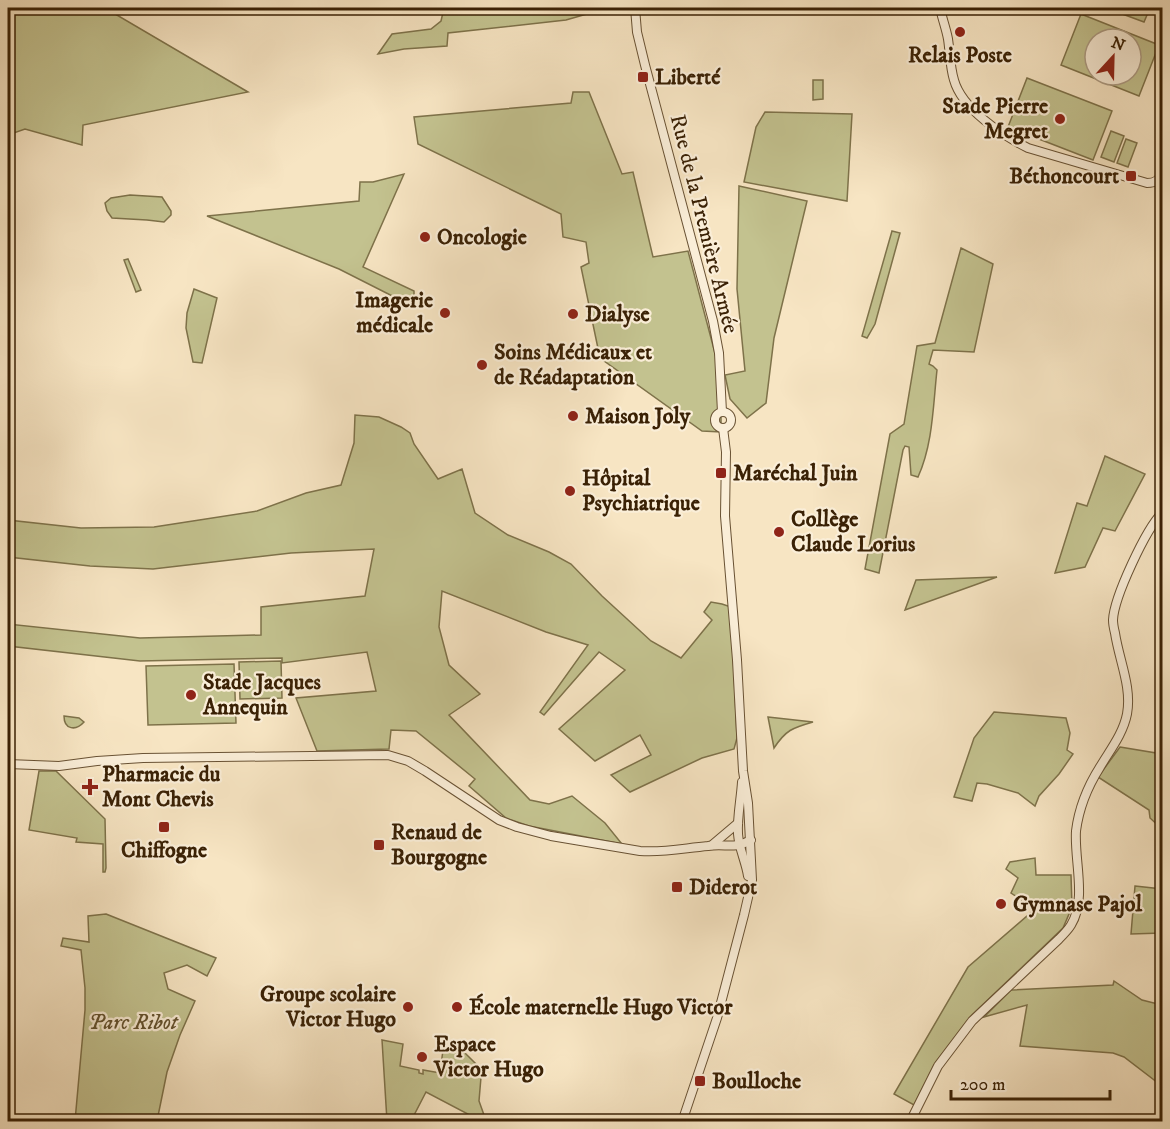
<svg xmlns="http://www.w3.org/2000/svg" width="1170" height="1129" viewBox="0 0 1170 1129" font-family="'IM FELL DW Pica',serif">
<rect width="100%" height="100%" fill="#f7e5c3"/>
<filter id="stains"><feTurbulence type="fractalNoise" baseFrequency=".00333" numOctaves="4"/><feColorMatrix values="0 0 0 0 .2 0 0 0 0 .09 0 0 0 0 .02 0 0 0 .5 -.17"/></filter>
<radialGradient id="worn" r=".72"><stop offset=".6" stop-color="#630" stop-opacity="0"/><stop offset="1" stop-color="#630" stop-opacity=".3"/></radialGradient>
<g fill="#c3c28f" stroke="#7e724a" stroke-width="1.5" fill-rule="evenodd">
<polygon points="8,8 105,8 248,92 83,125 82,145 25,129 8,135"/>
<polygon points="444,8 593,8 594,12 566,20 448,33 447,46 404,49 378,54 392,34 431,29 441,21"/>
<polygon points="1119,8 1150,8 1144,22 1117,12"/>
<path d="M1081,14L1159,45L1139,96L1061,65ZM1095,39H1131V75H1095Z"/>
<polygon points="1027,78 1112,111 1093,160 1008,127"/>
<polygon points="813,80 823,80 823,99 813,100"/>
<polygon points="573,92 589,92 622,174 633,172 653,257 688,251 721,376 721,432 702,431 600,358 581,267 589,263 586,242 563,237 561,214 418,144 414,117 571,103"/>
<polygon points="765,112 852,114 847,201 744,182 756,127"/>
<polygon points="1111,131 1124,136 1114,162 1101,157"/>
<polygon points="1126,139 1137,143 1128,167 1117,163"/>
<polygon points="404,174 363,267 414,291 414,307 339,269 207,216 359,201 360,182 373,182"/>
<polygon points="739,186 807,201 774,338 766,403 747,418 730,399 725,375 745,371 737,289"/>
<polygon points="130,195 162,197 171,211 171,215 164,222 147,220 112,218 107,211 105,203 111,198"/>
<polygon points="892,231 900,233 875,324 867,338 862,336"/>
<path d="M961,248L993,264L974,352L933,350L929,364L933,366L937,370C933,406 933,444 918,477L911,475L909,447L905,446L903,450L879,573L865,569L890,434L904,424L917,346L935,343Z"/>
<polygon points="128,259 141,290 136,292 124,260"/>
<polygon points="194,289 217,298 202,363 193,362 186,328 187,313"/>
<polygon points="8,392 14,393 8,520 81,528 154,527 257,511 306,493 341,485 354,443 355,415 379,417 401,427 410,433 414,444 438,479 462,469 475,513 508,535 549,552 571,564 602,596 651,641 681,658 712,620 704,612 711,602 722,604 731,607 737,738 734,749 702,758 630,792 611,775 651,755 640,735 595,761 559,729 625,670 599,652 544,715 540,712 588,645 546,632 442,591 439,627 449,665 480,694 449,715 530,800 549,804 572,796 605,823 622,844 529,826 506,818 469,786 475,779 416,731 391,730 389,749 317,751 296,698 376,691 367,652 282,663 282,658 140,661 8,646 8,624 140,638 261,635 261,607 365,596 374,549 291,553 153,569 90,566 8,557"/>
<polygon points="1105,456 1145,474 1115,531 1103,528 1085,567 1055,573 1077,503 1087,506"/>
<polygon points="997,577 905,610 916,580"/>
<polygon points="281,661 282,698 240,699 239,662"/>
<polygon points="234,664 236,723 148,725 146,666"/>
<polygon points="994,712 1066,718 1070,733 1067,750 1073,754 1059,774 1039,796 1035,806 1018,793 987,784 977,783 972,801 954,797 974,738"/>
<path d="M64,716L79,718L84,722C76,731 64,730 64,716Z"/>
<path d="M768,717L813,722C792,728 786,730 774,748Z"/>
<polygon points="1120,747 1162,754 1162,829 1150,818 1149,810 1098,777"/>
<polygon points="39,771 56,771 105,819 106,868 105,872 103,872 103,844 76,842 77,838 29,830"/>
<polygon points="1035,858 1036,875 1071,875 1072,907 1063,928 972,1015 936,1062 914,1105 894,1094 968,967 1035,909 1011,893 1018,878 1006,869 1010,862"/>
<polygon points="1135,886 1162,889 1162,933 1131,934"/>
<polygon points="106,914 216,958 207,976 187,965 164,973 168,989 195,1001 180,1035 167,1072 157,1121 75,1121 85,1010 85,988 81,950 61,946 63,938 89,942 88,916"/>
<polygon points="1114,981 1142,1000 1162,1005 1162,1086 1124,1057 1113,1053 1020,1046 1027,1005 984,1017 1011,990 1113,985"/>
<polygon points="382,1040 403,1044 400,1066 419,1070 419,1073 423,1074 423,1070 440,1073 443,1050 458,1049 465,1053 476,1064 481,1077 479,1101 484,1115 481,1121 426,1092 411,1121 387,1121"/>
</g>
<g fill="none" stroke-linecap="round" stroke-linejoin="round">
<defs>
<g id="tertiary">
<polyline points="635,8 637,32 645,65 713,321 719,353 722,412"/>
<path d="M940,8C942,18 946,28 948,39C950,52 950,67 954,80C962,109 1002,135 1028,148L1147,183C1155,183 1160,180 1162,172"/>
<circle cx="723" cy="420" r="8"/>
<path d="M8,764L59,766L97,761L143,758L388,755L408,761L425,771L499,820L517,827L551,836L640,851C663,853 685,848 708,846C727,843 732,850 751,840"/>
<path d="M742,782C741,799 737,817 738,834C739,849 746,862 748,876"/>
<polyline points="712,845 738,823"/>
<polyline points="682,1122 717,1018 744,915 752,880 748,803 743,771 737,660 725,516 726,452 723,428"/>
<path d="M910,1122L938,1066L972,1021L1059,939C1063,935 1068,930 1071,925C1087,899 1074,860 1076,831C1079,807 1088,786 1100,767C1110,750 1123,734 1127,714C1132,687 1119,660 1115,633C1114,629 1113,624 1113,620C1114,597 1146,529 1162,513"/>
</g>
</defs>
<use href="#tertiary" stroke="#695234" stroke-width="10"/>
<use href="#tertiary" stroke="#faeed8" stroke-width="8"/>
</g>
<g fill="#8f2418" stroke="#faeed8" stroke-width="2">
<circle cx="960" cy="32" r="6"/>
<rect x="637" y="71" width="12" height="12" rx="3"/>
<circle cx="1060" cy="119" r="6"/>
<rect x="1125" y="170" width="12" height="12" rx="3"/>
<circle cx="425" cy="237" r="6"/>
<circle cx="445" cy="313" r="6"/>
<circle cx="573" cy="314" r="6"/>
<circle cx="482" cy="365" r="6"/>
<circle cx="573" cy="416" r="6"/>
<rect x="715" y="467" width="12" height="12" rx="3"/>
<circle cx="570" cy="491" r="6"/>
<circle cx="779" cy="532" r="6"/>
<circle cx="191" cy="695" r="6"/>
<path d="M87 778h6v6h6v6h-6v6h-6v-6h-6v-6h6z"/>
<rect x="158" y="821" width="12" height="12" rx="3"/>
<rect x="373" y="839" width="12" height="12" rx="3"/>
<rect x="671" y="881" width="12" height="12" rx="3"/>
<circle cx="1001" cy="904" r="6"/>
<circle cx="408" cy="1007" r="6"/>
<circle cx="457" cy="1007" r="6"/>
<circle cx="422" cy="1057" r="6"/>
<rect x="694" y="1075" width="12" height="12" rx="3"/>
</g>
<g text-anchor="middle" dominant-baseline="central" stroke-width="4.5" stroke-linejoin="round" paint-order="stroke">
<g font-size="22" font-weight="bold" fill="#3a2105" stroke="#faeed8" text-anchor="start">
<text x="960" y="55" text-anchor="middle">Relais Poste</text>
<text x="655" y="77">Liberté</text>
<text x="1048" y="106" text-anchor="end">Stade Pierre<tspan x="1048" dy="25">Megret</tspan></text>
<text x="1119" y="176" text-anchor="end">Béthoncourt</text>
<text x="437" y="237">Oncologie</text>
<text x="433" y="300" text-anchor="end">Imagerie<tspan x="433" dy="25">médicale</tspan></text>
<text x="585" y="314">Dialyse</text>
<text x="494" y="352">Soins Médicaux et<tspan x="494" dy="25">de Réadaptation</tspan></text>
<text x="585" y="416">Maison Joly</text>
<text x="733" y="473">Maréchal Juin</text>
<text x="582" y="478">Hôpital<tspan x="582" dy="25">Psychiatrique</tspan></text>
<text x="791" y="519">Collège<tspan x="791" dy="25">Claude Lorius</tspan></text>
<text x="203" y="682">Stade Jacques<tspan x="203" dy="25">Annequin</tspan></text>
<text x="102" y="774">Pharmacie du<tspan x="102" dy="25">Mont Chevis</tspan></text>
<text x="391" y="832">Renaud de<tspan x="391" dy="25">Bourgogne</tspan></text>
<text x="164" y="850" text-anchor="middle">Chiffogne</text>
<text x="689" y="887">Diderot</text>
<text x="1013" y="904">Gymnase Pajol</text>
<text x="396" y="994" text-anchor="end">Groupe scolaire<tspan x="396" dy="25">Victor Hugo</tspan></text>
<text x="469" y="1007">École maternelle Hugo Victor</text>
<text x="434" y="1044">Espace<tspan x="434" dy="25">Victor Hugo</tspan></text>
<text x="712" y="1081">Boulloche</text>
</g>
<g font-size="22" fill="#3a2105" stroke="#faeed8">
<text transform="translate(704 224) rotate(76)">Rue de la Première Armée</text>
</g>
<g font-size="22" font-style="italic" fill="#63512e" stroke="#faeed8">
<text x="133" y="1022">Parc Ribot</text>
</g>
</g>
<rect width="1170" height="1129" fill="none" stroke="#f7e5c3" stroke-width="30"/>
<rect x="9" y="9" width="1152" height="1111" fill="none" stroke="#3a2105" stroke-width="3"/>
<rect x="15" y="15" width="1140" height="1099" fill="none" stroke="#3a2105" stroke-width="1.5"/>
<g transform="translate(1113 57) rotate(22)"><circle r="28" fill="#faeed8" stroke="#ad9c84" stroke-width="1.5"/>
<path d="M0-4.5L10 22L0 15L-10 22Z" fill="#8f2418"/>
<text y="-9" font-size="16" font-weight="bold" text-anchor="middle" fill="#3a2105">N</text>
</g>
<path d="M951 1090v9h159v-9" fill="none" stroke="#3a2105" stroke-width="3"/>
<text x="960" y="1090" font-size="18" fill="#3a2105" stroke="#faeed8" stroke-width="4.5" paint-order="stroke">200 m</text>
<rect width="100%" height="100%" filter="url(#stains)"/>
<rect width="100%" height="100%" fill="url(#worn)"/>
</svg>
